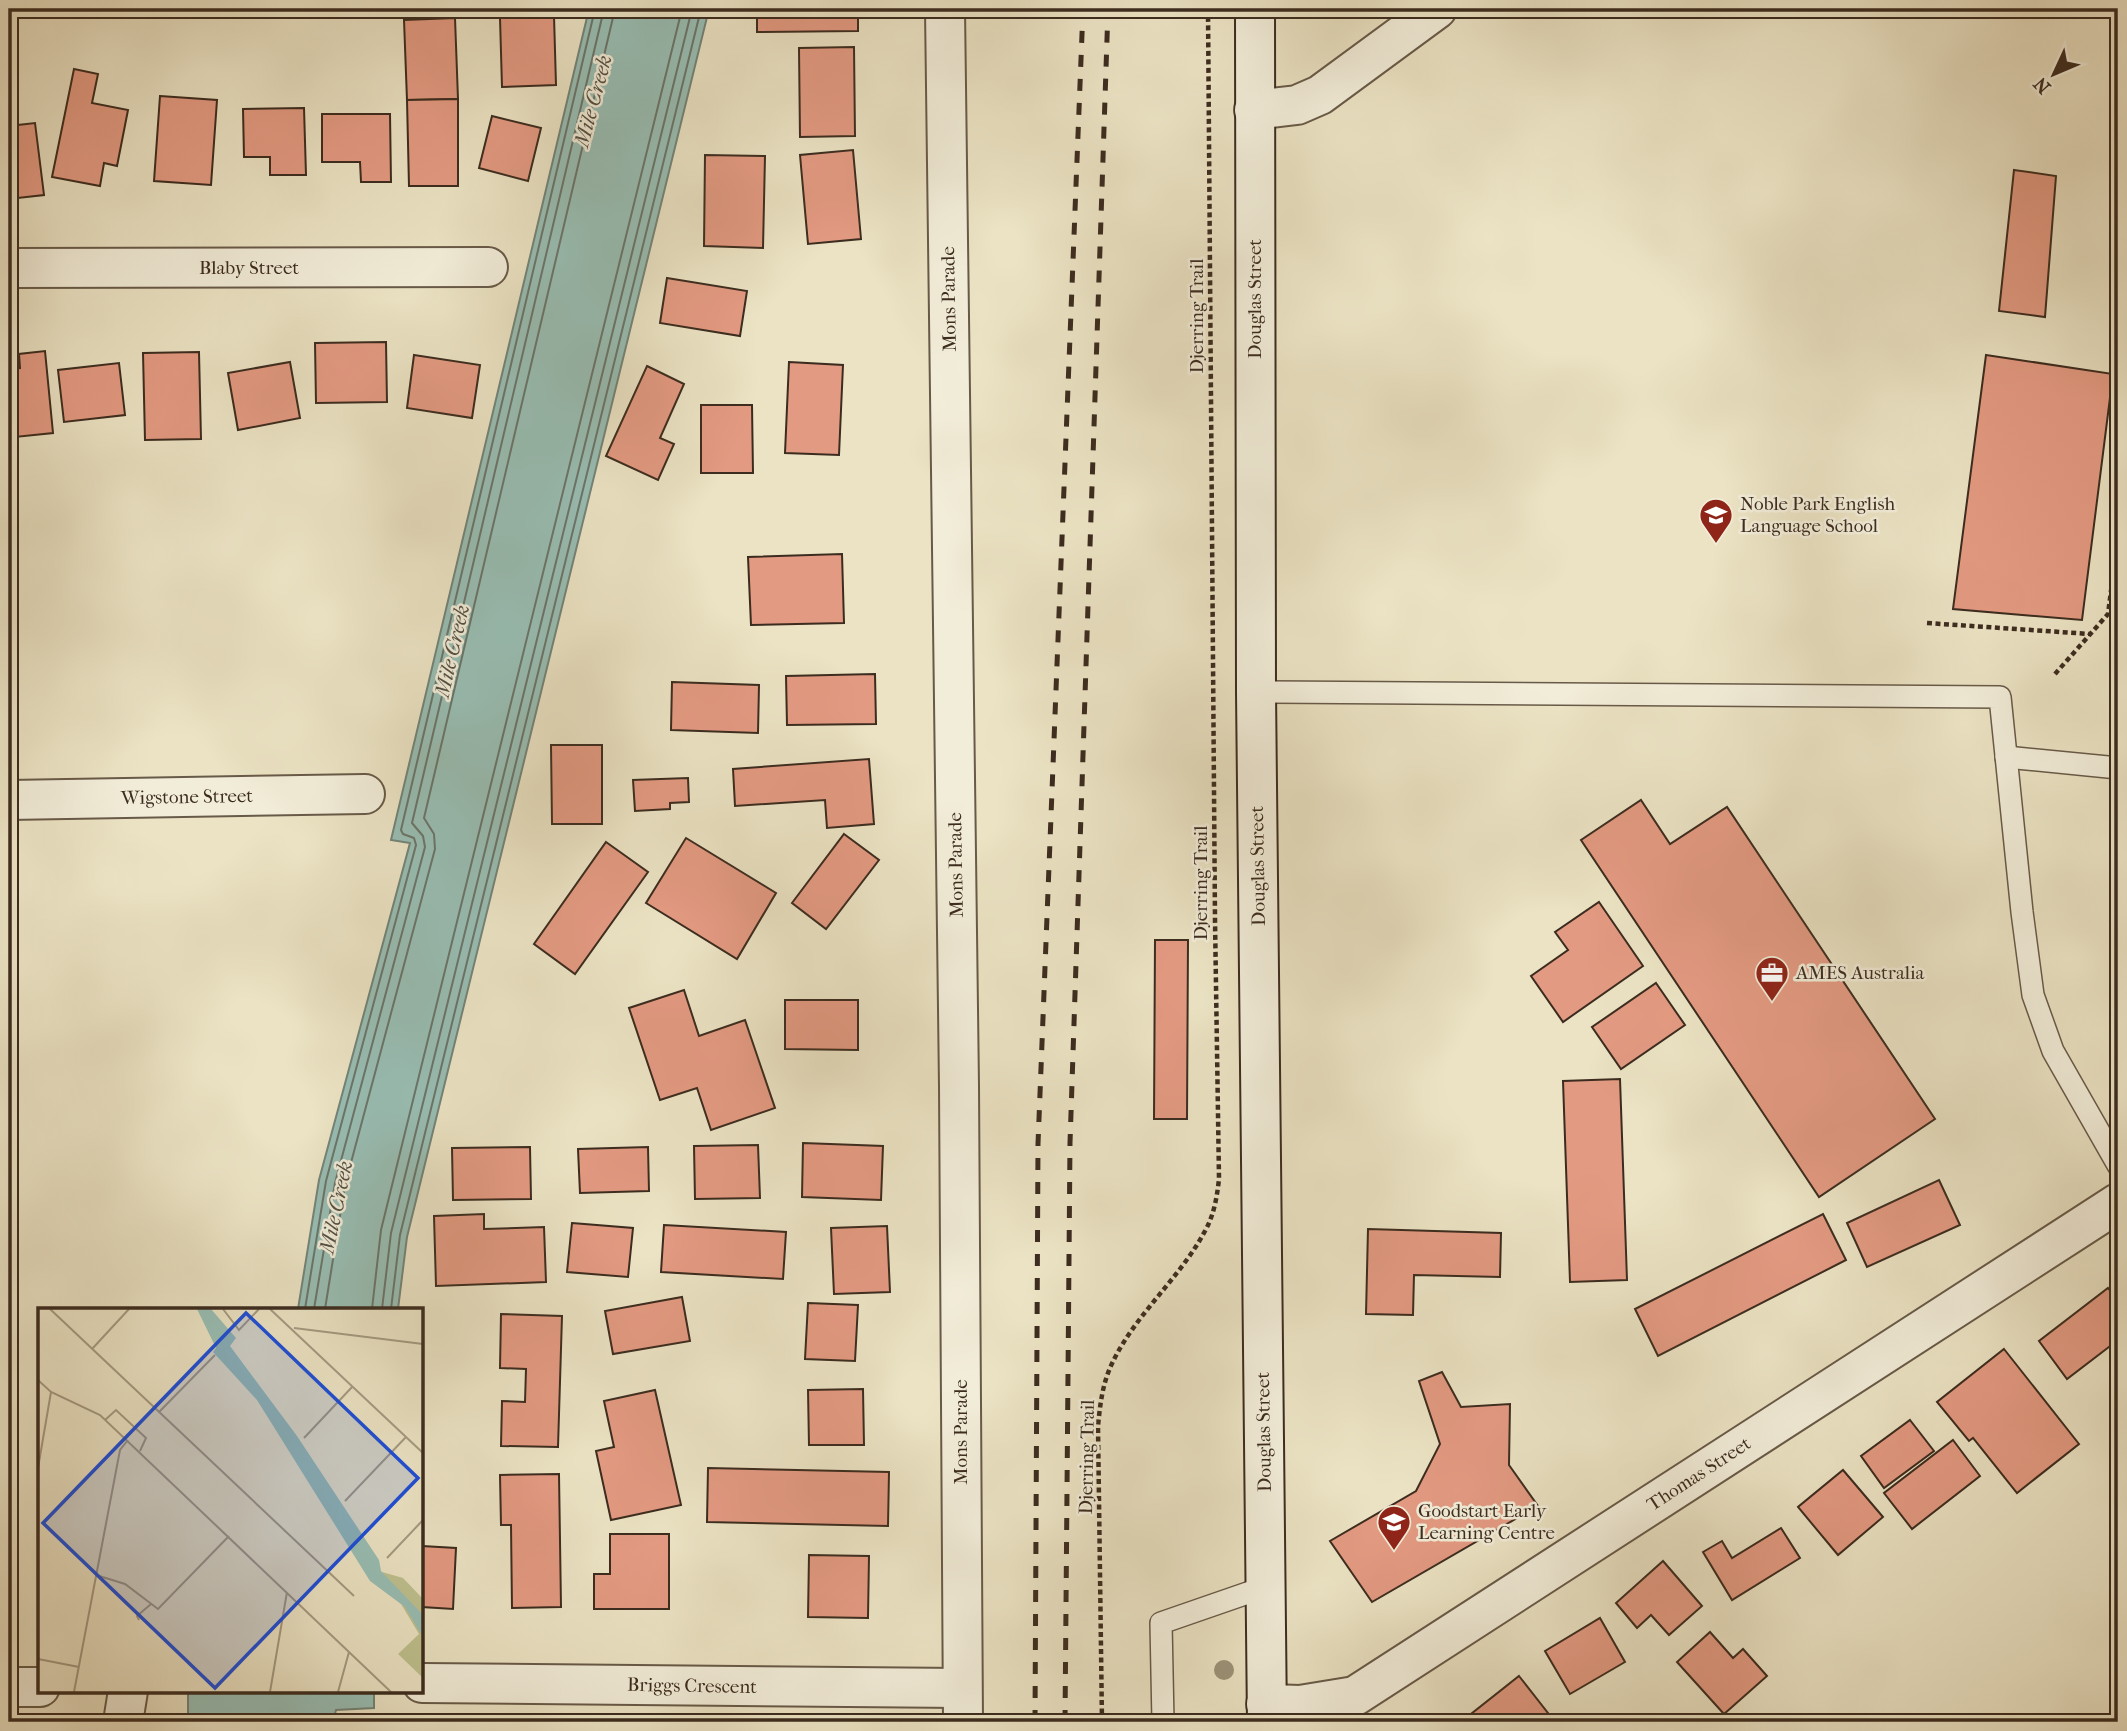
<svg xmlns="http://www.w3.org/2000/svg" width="2127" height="1731" viewBox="0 0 2127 1731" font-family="'IM FELL French Canon',serif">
<rect width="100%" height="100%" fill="#ebe3c4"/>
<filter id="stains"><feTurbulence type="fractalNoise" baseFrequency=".00286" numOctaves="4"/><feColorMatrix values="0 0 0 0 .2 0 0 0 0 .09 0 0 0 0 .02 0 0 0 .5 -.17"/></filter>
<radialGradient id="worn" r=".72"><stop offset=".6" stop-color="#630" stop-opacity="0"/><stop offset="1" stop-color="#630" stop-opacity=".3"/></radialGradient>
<g fill="#98beb4" stroke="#738478" stroke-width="2">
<polygon points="589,9 709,9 407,1237 398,1309 298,1309 319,1180 410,843 391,840"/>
<polygon points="188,1691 374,1691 374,1708 336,1710 333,1722 188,1722"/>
</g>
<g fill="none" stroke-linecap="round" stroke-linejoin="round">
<g stroke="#6a756a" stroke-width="2">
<polyline points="305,1309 326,1181 416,845 414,838 403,834 401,830 595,9"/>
<polyline points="314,1309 335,1183 425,847 423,836 412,823 604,9"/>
<polyline points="325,1309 345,1185 435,849 434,834 424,818 615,9"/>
<polyline points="372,1309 381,1230 682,9"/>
<polyline points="382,1309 391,1233 692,9"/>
<polyline points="391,1309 400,1235 701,9"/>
</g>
</g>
<g fill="#e39a82" stroke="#3c2c1f" stroke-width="2">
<polygon points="757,9 858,9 858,31 757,32"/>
<polygon points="554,16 556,85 502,87 500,18"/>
<polygon points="455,18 458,99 407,100 404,20"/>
<polygon points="854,47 855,136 800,137 799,48"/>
<polygon points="74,69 98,74 92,103 128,110 117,166 104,163 100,186 52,177"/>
<polygon points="160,96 217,100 211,185 154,181"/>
<polygon points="458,99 458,186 409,186 407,100"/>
<polygon points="304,108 306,175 270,175 270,157 244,157 243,109"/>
<polygon points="322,114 390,114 391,182 361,182 360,162 322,162"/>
<polygon points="492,116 541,128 528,181 479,168"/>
<polygon points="35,123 44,195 9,199 9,126"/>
<polygon points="853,150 861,239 808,244 800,155"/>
<polygon points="705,155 765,156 763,248 704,246"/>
<polygon points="2014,170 2056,176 2045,317 1999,311"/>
<polygon points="667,278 747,291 740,336 660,323"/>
<polygon points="386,342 387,402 316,403 315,343"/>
<polygon points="45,351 53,433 15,437 13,415 9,415 9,369 20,368 19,354"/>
<polygon points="199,352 201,439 145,440 143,353"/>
<polygon points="414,355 480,365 472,418 407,408"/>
<polygon points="1986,355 2113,374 2082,620 1953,609"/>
<polygon points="290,362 300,418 238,430 228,373"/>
<polygon points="789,362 843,365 839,455 785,453"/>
<polygon points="119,363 125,415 64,422 58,370"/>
<polygon points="647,366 684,384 660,438 674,444 658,480 606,456"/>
<polygon points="701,405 752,405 753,473 701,473"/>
<polygon points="842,554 844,623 751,625 748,557"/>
<polygon points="875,674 876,724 787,725 786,676"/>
<polygon points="672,682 759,685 758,733 671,730"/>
<polygon points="551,745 602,745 602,824 552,824"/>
<polygon points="869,759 874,824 827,828 825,800 735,806 733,769"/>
<polygon points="688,778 689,802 670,803 670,809 635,811 633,780"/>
<polygon points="1641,800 1670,844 1727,807 1935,1119 1819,1197 1581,840"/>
<polygon points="844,834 879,860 826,929 792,903"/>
<polygon points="686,838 776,893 737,959 646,903"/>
<polygon points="606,842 648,872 575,974 534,944"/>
<polygon points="2118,863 2118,921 2110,920"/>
<polygon points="1599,902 1643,966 1563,1022 1531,976 1568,950 1555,932"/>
<polygon points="1155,940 1188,940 1187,1119 1154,1119"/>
<polygon points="1656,983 1685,1025 1621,1069 1592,1027"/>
<polygon points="684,990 699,1036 745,1020 775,1108 711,1130 697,1088 660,1100 629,1008"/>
<polygon points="785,1000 858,1000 858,1050 785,1049"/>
<polygon points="1620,1079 1627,1280 1570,1282 1563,1081"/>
<polygon points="803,1143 883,1146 881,1200 802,1197"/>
<polygon points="758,1145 760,1198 695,1199 694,1146"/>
<polygon points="530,1147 531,1199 453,1200 452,1148"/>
<polygon points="648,1147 649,1191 580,1193 578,1149"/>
<polygon points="1939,1180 1960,1225 1867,1267 1847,1223"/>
<polygon points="484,1214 484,1229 544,1227 546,1282 436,1286 434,1216"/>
<polygon points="1823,1214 1846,1260 1658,1356 1635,1309"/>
<polygon points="572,1223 633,1228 628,1277 567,1272"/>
<polygon points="664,1225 786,1232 783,1279 661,1272"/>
<polygon points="887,1226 890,1292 834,1294 831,1228"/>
<polygon points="1368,1229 1501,1233 1500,1277 1414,1275 1413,1315 1366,1314"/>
<polygon points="2108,1288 2118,1301 2118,1340 2067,1379 2039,1341"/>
<polygon points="682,1297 690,1341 613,1354 605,1311"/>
<polygon points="808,1303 858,1305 855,1361 805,1359"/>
<polygon points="501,1314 562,1316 558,1447 501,1446 502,1401 525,1402 526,1369 500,1368"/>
<polygon points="2004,1349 2079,1444 2017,1493 1973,1438 1969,1441 1937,1402"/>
<polygon points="1442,1372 1461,1407 1510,1404 1509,1465 1538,1506 1372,1602 1330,1541 1416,1491 1440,1444 1419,1381"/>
<polygon points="863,1389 864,1445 809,1445 808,1390"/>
<polygon points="655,1390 681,1505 611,1520 596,1451 614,1447 604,1401"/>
<polygon points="1910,1420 1934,1451 1884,1488 1861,1456"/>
<polygon points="1953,1440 1980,1476 1912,1529 1884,1493"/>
<polygon points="708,1468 889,1472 888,1526 707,1522"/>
<polygon points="1843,1470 1883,1517 1838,1555 1798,1507"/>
<polygon points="559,1474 561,1607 512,1608 511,1525 501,1525 500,1475"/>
<polygon points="1781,1528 1800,1558 1732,1600 1703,1552 1722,1541 1732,1558"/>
<polygon points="610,1534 669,1534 669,1609 594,1609 594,1574 610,1574"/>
<polygon points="422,1546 456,1548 453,1609 422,1607"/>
<polygon points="809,1555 869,1556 868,1618 808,1617"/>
<polygon points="1663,1561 1702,1606 1669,1635 1651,1615 1637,1628 1616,1603"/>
<polygon points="1600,1618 1625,1662 1570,1694 1545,1651"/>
<polygon points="1710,1632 1733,1658 1743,1649 1767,1676 1724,1714 1677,1662"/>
<polygon points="1519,1676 1555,1722 1477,1722 1471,1714"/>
</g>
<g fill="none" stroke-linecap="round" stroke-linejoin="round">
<defs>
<g id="service">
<polyline points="1256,692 2000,697 2022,912 2033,995 2053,1051 2118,1165"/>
<polyline points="2006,757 2118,768"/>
<polyline points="1163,1722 1161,1623 1265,1587"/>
</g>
<g id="minor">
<polyline points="945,9 959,1086 963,1722"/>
<polyline points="1254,110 1297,105 1320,95 1437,9"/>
<polyline points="9,268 488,267"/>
<polyline points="9,800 365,794"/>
<polyline points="422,1683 962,1688"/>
<polyline points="9,1687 40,1687"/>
<polyline points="1266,1704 1300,1705 1355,1696 2118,1203"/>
<polyline points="123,1722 128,1691"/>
</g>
<polyline id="secondary" points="1255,9 1256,692 1267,1722"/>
</defs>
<use href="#service" stroke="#685a48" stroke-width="24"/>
<use href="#minor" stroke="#685a48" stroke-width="42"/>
<use href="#secondary" stroke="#3c2c1f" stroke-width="42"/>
<g stroke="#3c2c1f" stroke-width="4.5" stroke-dasharray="5 3.5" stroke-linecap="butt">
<polyline points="1927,623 2090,634"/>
<polyline points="2055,674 2108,614 2118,537"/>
<polyline points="163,1716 185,1719 406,1718"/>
<path d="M1102,1722L1098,1426C1100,1406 1102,1387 1110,1368C1132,1317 1179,1280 1205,1231C1214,1215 1217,1197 1219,1179L1215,920L1208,9"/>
</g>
<use href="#service" stroke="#f2edd9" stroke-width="21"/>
<use href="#minor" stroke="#f2edd9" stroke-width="38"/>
<use href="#secondary" stroke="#f2edd9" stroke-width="38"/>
<g stroke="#3c2c1f" stroke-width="5" stroke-dasharray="12 12" stroke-linecap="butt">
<polyline points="1035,1722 1038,1144 1083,9"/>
<polyline points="1065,1722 1070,1143 1108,9"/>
</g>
</g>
<circle fill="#9c9379" cx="1224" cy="1670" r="10"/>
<defs>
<symbol id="school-pin" viewBox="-11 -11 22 30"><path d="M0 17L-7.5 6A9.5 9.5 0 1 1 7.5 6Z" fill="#8f2418" stroke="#f2edd9"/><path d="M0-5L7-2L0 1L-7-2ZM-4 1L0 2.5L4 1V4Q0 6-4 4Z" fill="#fff"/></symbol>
<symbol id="office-pin" viewBox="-11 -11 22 30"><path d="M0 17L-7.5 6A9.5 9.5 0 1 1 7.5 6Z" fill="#8f2418" stroke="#f2edd9"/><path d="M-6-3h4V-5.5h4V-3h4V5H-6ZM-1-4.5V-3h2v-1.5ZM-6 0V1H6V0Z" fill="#fff"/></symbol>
</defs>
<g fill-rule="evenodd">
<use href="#school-pin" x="1697" y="496" width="38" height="52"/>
<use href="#office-pin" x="1753" y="954" width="38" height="52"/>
<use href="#school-pin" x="1375" y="1503" width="38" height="52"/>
</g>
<g text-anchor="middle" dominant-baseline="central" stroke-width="5" stroke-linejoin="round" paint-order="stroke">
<g font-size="19" fill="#3c2c1f" stroke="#f2edd9">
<text x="249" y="268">Blaby Street</text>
<text transform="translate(949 299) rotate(-91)">Mons Parade</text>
<text transform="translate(1255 299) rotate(-90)">Douglas Street</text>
<text transform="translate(1197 316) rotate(-90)">Djerring Trail</text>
<text transform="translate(187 797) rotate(-1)">Wigstone Street</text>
<text transform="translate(956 865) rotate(-91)">Mons Parade</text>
<text transform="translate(1258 866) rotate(-91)">Douglas Street</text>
<text transform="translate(1201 883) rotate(-90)">Djerring Trail</text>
<text transform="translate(961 1432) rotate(-90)">Mons Parade</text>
<text transform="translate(1264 1432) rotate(-91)">Douglas Street</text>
<text transform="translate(1087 1457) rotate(-89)">Djerring Trail</text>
<text transform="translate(1699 1474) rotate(-33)">Thomas Street</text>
<text transform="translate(692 1686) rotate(1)">Briggs Crescent</text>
</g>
<g font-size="19" fill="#3c2c1f" stroke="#f2edd9" text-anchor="start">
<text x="1740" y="504">Noble Park English<tspan x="1740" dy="22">Language School</tspan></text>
<text x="1796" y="973">AMES Australia</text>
<text x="1418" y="1511">Goodstart Early<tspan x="1418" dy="22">Learning Centre</tspan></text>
</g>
<g font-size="21" font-style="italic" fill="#535044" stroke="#f2edd9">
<text transform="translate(593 101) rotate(-75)">Mile Creek</text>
<text transform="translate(452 651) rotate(-77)">Mile Creek</text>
<text transform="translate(336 1207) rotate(-78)">Mile Creek</text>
</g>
</g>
<g transform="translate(38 1308)">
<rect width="385" height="385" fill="#ebe3c4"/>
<path d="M344,264L365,270L385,291V370L360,346L381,326Z" fill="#bec18f"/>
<path d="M159,1H173L198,30L192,38L259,128L341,252L343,263L385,307V329L367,299L332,273L219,92L175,44L178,40Z" fill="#98beb4"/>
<path fill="none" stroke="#a59a82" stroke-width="2" d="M12,1L316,288M185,1L201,22L221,1M232,1L385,145M256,20L385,36M54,41L91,1M0,72L13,84L62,107L353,384M121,104L177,47M67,112L78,102L108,130L102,143M266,130L315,78M0,160L13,84M307,193L368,129M349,250L385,212M58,267L87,276L120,301L191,228M101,312L99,308L113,296M0,351L41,359M36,384L82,142L90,132M232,384L249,284M300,384L311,344"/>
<path fill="#1d4ed8" fill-opacity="0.15" stroke="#1d4ed8" stroke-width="3.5" d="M208,5L380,170L177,380L5,215Z"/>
<rect width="385" height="385" fill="none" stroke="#3c2c1f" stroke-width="3.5"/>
</g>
<rect width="2127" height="1731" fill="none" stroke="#ebe3c4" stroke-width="35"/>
<rect x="10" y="10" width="2106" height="1710" fill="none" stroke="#3c2c1f" stroke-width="3.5"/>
<rect x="18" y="18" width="2092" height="1696" fill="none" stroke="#3c2c1f" stroke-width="2"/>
<g transform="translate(2054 74) rotate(226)" stroke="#f2edd9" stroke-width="5" paint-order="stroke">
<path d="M0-5L12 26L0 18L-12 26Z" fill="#3c2c1f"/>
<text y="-10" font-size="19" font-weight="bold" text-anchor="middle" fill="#3c2c1f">N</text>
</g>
<rect width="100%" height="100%" filter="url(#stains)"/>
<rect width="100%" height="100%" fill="url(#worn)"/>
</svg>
